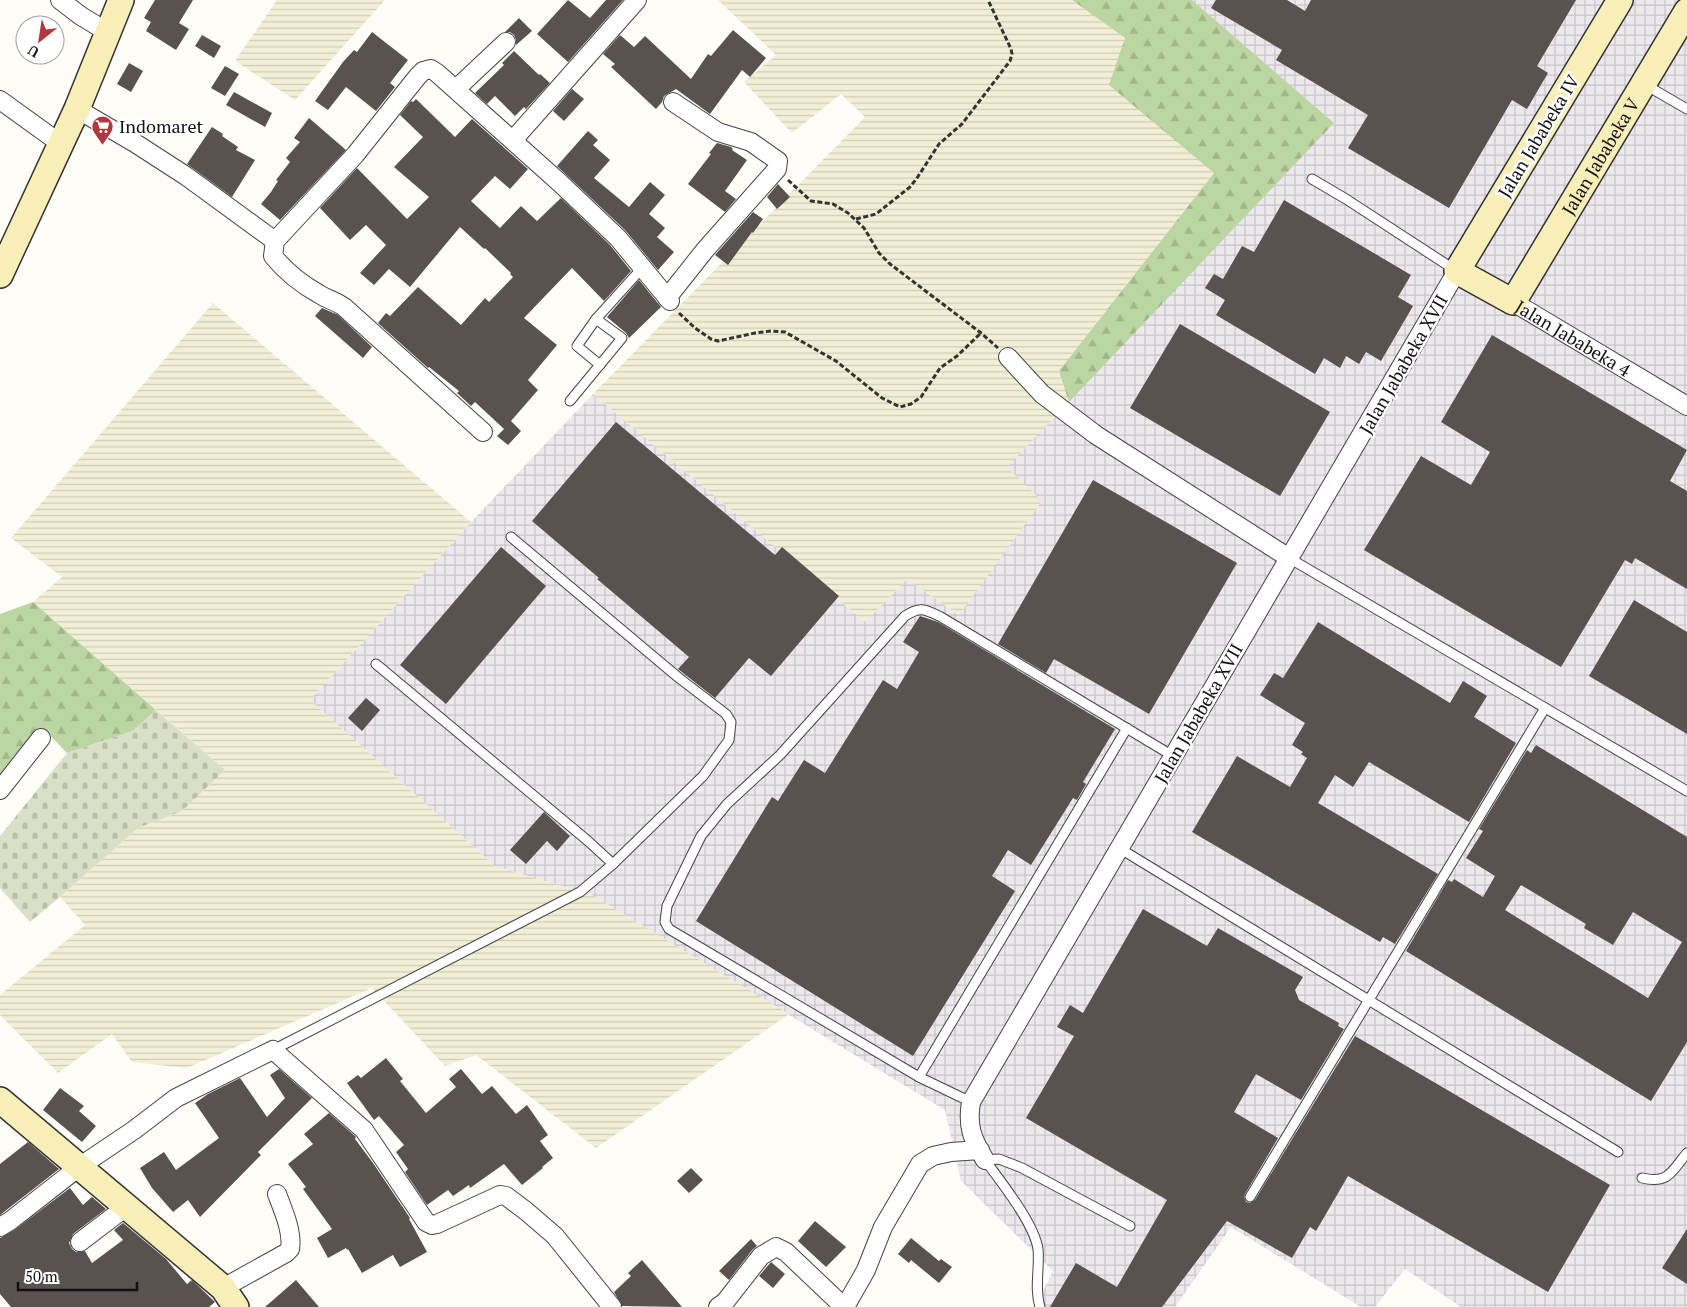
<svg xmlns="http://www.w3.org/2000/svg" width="1687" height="1307" viewBox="0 0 1687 1307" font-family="'PT Serif',serif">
<defs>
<pattern id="industrial-grid" width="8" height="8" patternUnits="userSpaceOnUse" patternTransform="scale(1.25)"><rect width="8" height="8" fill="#ede7ee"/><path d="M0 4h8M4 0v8" fill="none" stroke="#cac5cb"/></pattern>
<pattern id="farmland-rules" width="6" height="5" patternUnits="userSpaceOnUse" patternTransform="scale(1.25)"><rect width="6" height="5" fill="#f3efd7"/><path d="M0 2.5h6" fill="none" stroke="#cfccb8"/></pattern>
<pattern id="forest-firs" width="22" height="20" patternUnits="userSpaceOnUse" patternTransform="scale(1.25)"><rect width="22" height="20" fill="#bbd6a2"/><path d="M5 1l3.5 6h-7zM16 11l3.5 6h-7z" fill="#a0b78a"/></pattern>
<pattern id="cemetery-stones" width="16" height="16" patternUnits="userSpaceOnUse" patternTransform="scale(1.25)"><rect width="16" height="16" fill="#d9e0c7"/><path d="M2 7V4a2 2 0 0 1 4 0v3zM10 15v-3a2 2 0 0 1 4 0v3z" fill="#b9bfaa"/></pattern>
</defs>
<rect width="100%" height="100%" fill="#fefcf6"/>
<polygon fill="url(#industrial-grid)" points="1192,0 1687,0 1687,1307 1461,1307 1405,1269 1375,1307 1361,1307 1231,1227 1175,1307 1040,1307 1038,1301 1053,1271 961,1181 945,1110 592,895 495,866 310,700 471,522 593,394 865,622 907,579 959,615 1006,467 1334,123"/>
<g fill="url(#farmland-rules)">
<polygon points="277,0 385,0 295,100 235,61"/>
<polygon points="718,0 1072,0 1125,38 1110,85 1214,173 1059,371 1069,402 1007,467 1042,501 959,615 907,579 865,622 593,394 865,117 841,94 792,133 744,82 776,55"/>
<polygon points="213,303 471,522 310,700 495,866 592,895 789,1014 596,1148 476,1055 445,1066 372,988 187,1068 132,1062 112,1034 58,1073 0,1015 0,995 85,925 60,897 138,828 182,811 225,770 33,602 62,577 11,538"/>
</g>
<g fill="url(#forest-firs)">
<polygon points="1072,0 1192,0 1334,123 1069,402 1059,371 1214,173 1109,85 1125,38"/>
<polygon points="33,602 156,710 133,731 67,753 45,730 0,784 0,614"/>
</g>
<polygon fill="url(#cemetery-stones)" points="156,710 225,770 182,811 138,828 60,897 30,922 0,888 0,836 67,753 133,731"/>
<g fill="#59524e" fill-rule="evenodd">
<polygon points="155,0 193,0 179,23 189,29 176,50 146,31 151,22 144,18"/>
<polygon points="568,0 590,18 606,0 623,0 568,62 537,34"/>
<polygon points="1216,0 1287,0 1305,11 1311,0 1576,0 1537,66 1548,73 1527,109 1512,100 1449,208 1348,148 1368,115 1276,60 1282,50 1211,8"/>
<polygon points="519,18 532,31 516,45 516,40 514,35 510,32 505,32"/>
<polygon points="733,30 766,58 750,77 742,70 710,114 676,89 664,96 662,102 656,109 611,67 615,64 603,54 620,35 634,47 645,36 691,79 708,54 711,56"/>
<polygon points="372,32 408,60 390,83 395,87 376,111 346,87 328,110 315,101 343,62 354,50 357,52"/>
<polygon points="202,35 221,46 214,58 195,46"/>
<polygon points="514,51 539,75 540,74 550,83 526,109 524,107 515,116 495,96 487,104 475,93 504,65 502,63"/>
<polygon points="129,63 143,71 131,92 117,84"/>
<polygon points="225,66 239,74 225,96 211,88"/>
<polygon points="572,89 584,99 564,121 553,111"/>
<polygon points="234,92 272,113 265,127 226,105"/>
<polygon points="416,99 455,137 472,119 528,169 510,189 495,176 471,201 500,228 521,206 537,221 561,198 610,245 631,271 604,301 572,268 524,318 557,345 528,380 538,390 511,421 521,431 508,445 497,436 504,429 475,402 471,406 457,393 459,391 429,367 428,368 378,323 386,313 390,316 418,287 461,325 485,298 489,302 513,277 510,274 511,273 485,248 484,249 460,227 410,287 389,269 374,285 360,273 386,245 366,225 350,240 320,208 357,168 407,219 429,197 394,167 423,137 400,115 411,101 413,102"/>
<polygon points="309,118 346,150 280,220 261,204 271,192 278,181 276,180 290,162 286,158 300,142 294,138"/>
<polygon points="212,127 223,134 222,136 238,147 236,150 255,160 232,197 187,164"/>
<polygon points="588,131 598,140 593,145 610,160 594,178 629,207 650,182 665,195 649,214 665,228 657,237 674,252 658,270 625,230 557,166"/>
<polygon points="717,143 731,147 733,149 732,150 747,160 725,191 736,199 725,212 688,184 711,154 709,153"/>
<polygon points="778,184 790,197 777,209 767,197"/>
<polygon points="1284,200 1411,275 1398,297 1413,306 1381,361 1366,352 1359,364 1346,356 1340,368 1324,358 1315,374 1216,315 1225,300 1205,288 1214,274 1223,279 1242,246 1254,252"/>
<polygon points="753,212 763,219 753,233 752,232 728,265 715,255"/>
<polygon points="639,280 661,307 629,338 626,333 607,317"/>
<polygon points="322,308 338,315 372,347 363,358 315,316"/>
<polygon points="1180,324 1330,412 1280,496 1130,408"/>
<polygon points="1492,335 1687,450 1670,481 1687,491 1687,589 1635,558 1632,564 1625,560 1561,667 1364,550 1421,456 1471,485 1490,452 1441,422"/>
<polygon points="616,422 775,555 782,547 839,596 771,676 749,658 715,698 678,669 689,657 597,579 599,578 532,521"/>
<polygon points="1093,480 1237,563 1149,714 1054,659 1046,673 998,644"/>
<polygon points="501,547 546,586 446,704 400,665"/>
<polygon points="1634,600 1687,632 1687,734 1589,676"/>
<polygon points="920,616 938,622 1115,729 1083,782 1086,784 1077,800 1073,798 1031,865 1008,850 992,876 1015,891 913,1056 696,921 772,797 778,801 804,760 825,773 883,680 897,689 919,652 903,642"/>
<polygon points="1318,622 1450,703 1463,681 1487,696 1474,717 1516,743 1469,822 1369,762 1353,787 1335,775 1318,803 1438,874 1395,944 1383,937 1380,942 1192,832 1237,756 1290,787 1307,758 1301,754 1303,752 1292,745 1305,723 1260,695 1274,673 1283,678"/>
<polygon points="366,698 380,710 362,731 348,718"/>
<path d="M1536,745L1687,837V1042L1651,1101L1406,951L1448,880L1452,882L1454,879L1483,897L1495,876L1466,858L1483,831L1479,829L1527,750L1531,753ZM1521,885L1586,924L1584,928L1613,945L1633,912L1682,942L1648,998L1505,910Z"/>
<polygon points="544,812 570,836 557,851 547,841 526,864 510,850"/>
<polygon points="1143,909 1207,946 1218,928 1303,977 1295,990 1299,1000 1339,1023 1338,1026 1344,1029 1301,1100 1256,1074 1234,1112 1278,1138 1245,1194 1244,1197 1246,1202 1250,1203 1255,1200 1355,1036 1610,1185 1548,1292 1348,1176 1316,1231 1310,1227 1292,1258 1227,1221 1162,1307 1050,1307 1076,1263 1117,1287 1167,1200 1026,1118 1074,1036 1057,1027 1070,1005 1083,1013"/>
<polygon points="386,1058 403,1079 400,1081 426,1113 456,1087 449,1079 461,1069 482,1094 492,1086 516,1114 527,1105 548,1135 540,1141 553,1158 542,1167 543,1168 522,1185 504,1164 470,1188 469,1185 453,1196 448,1190 427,1205 405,1172 408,1169 396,1152 404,1145 379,1116 374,1120 347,1083 358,1075 361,1078"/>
<polygon points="279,1069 312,1098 258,1152 261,1155 200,1217 188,1200 173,1212 152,1188 140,1168 164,1152 176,1170 219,1138 195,1103 208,1094 240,1078 267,1117 285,1098 270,1075"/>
<polygon points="60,1088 84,1106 79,1111 96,1126 82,1142 43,1110"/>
<polygon points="329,1113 356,1137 355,1139 373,1163 410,1218 409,1219 427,1252 400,1267 393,1255 362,1273 348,1249 347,1250 346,1248 328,1258 317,1238 332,1229 303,1189 306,1187 288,1164 313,1144 304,1134"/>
<polygon points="28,1142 59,1169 0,1215 0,1164"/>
<polygon points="691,1168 703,1180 689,1193 677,1181"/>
<polygon points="70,1188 83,1205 92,1197 106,1209 73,1234 69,1243 72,1249 76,1252 85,1251 92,1263 123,1240 114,1230 123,1223 166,1259 187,1284 192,1280 215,1302 209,1307 11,1307 0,1294 0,1238 16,1229"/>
<polygon points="815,1221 846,1247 826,1267 798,1241"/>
<polygon points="1687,1229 1687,1284 1662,1268"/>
<polygon points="911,1238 939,1261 941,1259 952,1267 939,1283 911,1260 909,1263 898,1254"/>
<polygon points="751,1239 757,1246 753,1249 729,1280 719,1271"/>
<polygon points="642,1260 682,1307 622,1306 614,1292 631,1276 628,1273"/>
<polygon points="771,1262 785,1274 773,1288 759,1276"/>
<polygon points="296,1280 319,1307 265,1307"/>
</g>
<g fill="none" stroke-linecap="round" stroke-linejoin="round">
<defs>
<g id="lane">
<polyline points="1644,84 1687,109"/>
<polyline points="1312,179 1346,199 1455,270"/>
<polyline points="596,319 577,346 600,365"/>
<polyline points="570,401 622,338 596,319 643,267"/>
<polyline points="511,537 679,678 726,714 731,722 729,740 703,776 613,864"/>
<polyline points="1289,558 1687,791"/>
<polyline points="1119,848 1618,1152"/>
<polyline points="273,1050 580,892 613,864 588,841 376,664"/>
<polyline points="919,1077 1127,728"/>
<path d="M971,1102L919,1077L669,929L665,922L667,906L701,836L727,804L780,755L905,616C920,606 925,609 941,617L1173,756"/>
<path d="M985,1160C1001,1182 1034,1223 1038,1249C1040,1268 1034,1288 1040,1307"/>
<polyline points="985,1160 999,1159 1022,1168 1130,1226"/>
<path d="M1642,1178C1669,1184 1671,1172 1687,1153"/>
<polyline points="1250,1197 1545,708"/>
</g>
<g id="street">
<polyline points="60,0 81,16 109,33"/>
<polyline points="456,89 506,42"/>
<polyline points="0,100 61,144"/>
<polyline points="77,109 135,143 186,176 275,241"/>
<polyline points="513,140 637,0"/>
<polyline points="667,298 705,250 777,169 778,161 751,142 718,132 673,102"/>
<path id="s1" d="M1513,302L1687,406"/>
<polyline points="1008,357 1042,394 1096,435 1289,558"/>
<path d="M483,432L344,307C334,300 328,300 319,294C301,284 286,272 273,256L275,241L355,155L418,76L423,71L431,69L437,73L560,183L618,238L670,301"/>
<polyline points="0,790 41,738"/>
<path d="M985,1160C972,1139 967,1126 971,1102L1457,271"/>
<polyline points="0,1227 10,1221 79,1167 134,1130 176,1098 273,1050 364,1130 426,1222 432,1225 437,1224 500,1195 506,1196 526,1211 555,1236 612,1307"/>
<polyline points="80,1242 126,1207"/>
<path d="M223,1288L286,1253L290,1249C293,1232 283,1210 277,1194"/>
<polyline points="718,1307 725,1302 761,1256 776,1247 786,1252 844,1307"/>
<polyline points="845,1307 866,1270 883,1227 920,1164 933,1156 951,1152 980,1150"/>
</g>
<g id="secondary">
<path id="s2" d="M1620,0L1457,271L1513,302L1687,11"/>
<polyline points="0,275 77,109 121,0"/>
<polyline points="0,1100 223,1288 236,1307"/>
</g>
</defs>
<use href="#lane" stroke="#444" stroke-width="11"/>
<use href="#street" stroke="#444" stroke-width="20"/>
<use href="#secondary" stroke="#333" stroke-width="28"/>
<g stroke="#333" stroke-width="3" stroke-dasharray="5 2.5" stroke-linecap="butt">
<polyline points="788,180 811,201 833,204 848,213 864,228 879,253 890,264 981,333 998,348"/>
<polyline points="856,219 876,214 910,187 917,178 939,144 962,124 1010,61 1012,54 1011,49 988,0"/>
<polyline points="679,313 695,328 711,339 718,341 755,333 771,331 785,332 836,361 882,398 900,407 911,404 921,397 940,368 957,356 981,333"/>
</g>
<use href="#lane" stroke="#fff" stroke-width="9"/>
<use href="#street" stroke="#fff" stroke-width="18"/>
<use href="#secondary" stroke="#f7eeb8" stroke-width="25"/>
</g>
<defs>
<symbol id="supermarket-pin" viewBox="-11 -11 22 30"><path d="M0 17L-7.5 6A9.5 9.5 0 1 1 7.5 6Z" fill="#b4363f" stroke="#fff"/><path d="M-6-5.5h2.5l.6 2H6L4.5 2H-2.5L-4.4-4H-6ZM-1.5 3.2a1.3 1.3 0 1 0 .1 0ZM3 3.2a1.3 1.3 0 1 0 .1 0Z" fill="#fff"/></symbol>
</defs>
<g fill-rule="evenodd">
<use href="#supermarket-pin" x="90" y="114" width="25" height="34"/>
</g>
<g text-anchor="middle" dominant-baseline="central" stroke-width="5" stroke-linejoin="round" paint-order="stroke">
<g font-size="18" fill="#111" stroke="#fff" text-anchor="start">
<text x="119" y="126">Indomaret</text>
</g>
<g font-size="18" fill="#111" stroke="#fff">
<text transform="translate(1538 136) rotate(-59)">Jalan Jababeka IV</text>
<text stroke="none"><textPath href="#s2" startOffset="550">Jalan Jababeka V</textPath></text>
<text stroke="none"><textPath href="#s1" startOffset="70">Jalan Jababeka 4</textPath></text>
<text transform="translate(1403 364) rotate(-60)">Jalan Jababeka XVII</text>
<text transform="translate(1198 713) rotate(-60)">Jalan Jababeka XVII</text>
</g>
</g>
<g transform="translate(40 40) rotate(210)"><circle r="24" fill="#ffffff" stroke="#a0a0a0"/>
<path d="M0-4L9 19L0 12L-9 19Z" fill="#b4363f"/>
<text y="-8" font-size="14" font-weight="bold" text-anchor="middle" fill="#111111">U</text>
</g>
<path d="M18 1282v8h119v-8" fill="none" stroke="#111111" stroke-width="2.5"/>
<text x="25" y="1282" font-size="15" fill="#111111" stroke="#ffffff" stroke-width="4" paint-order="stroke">50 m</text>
</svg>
